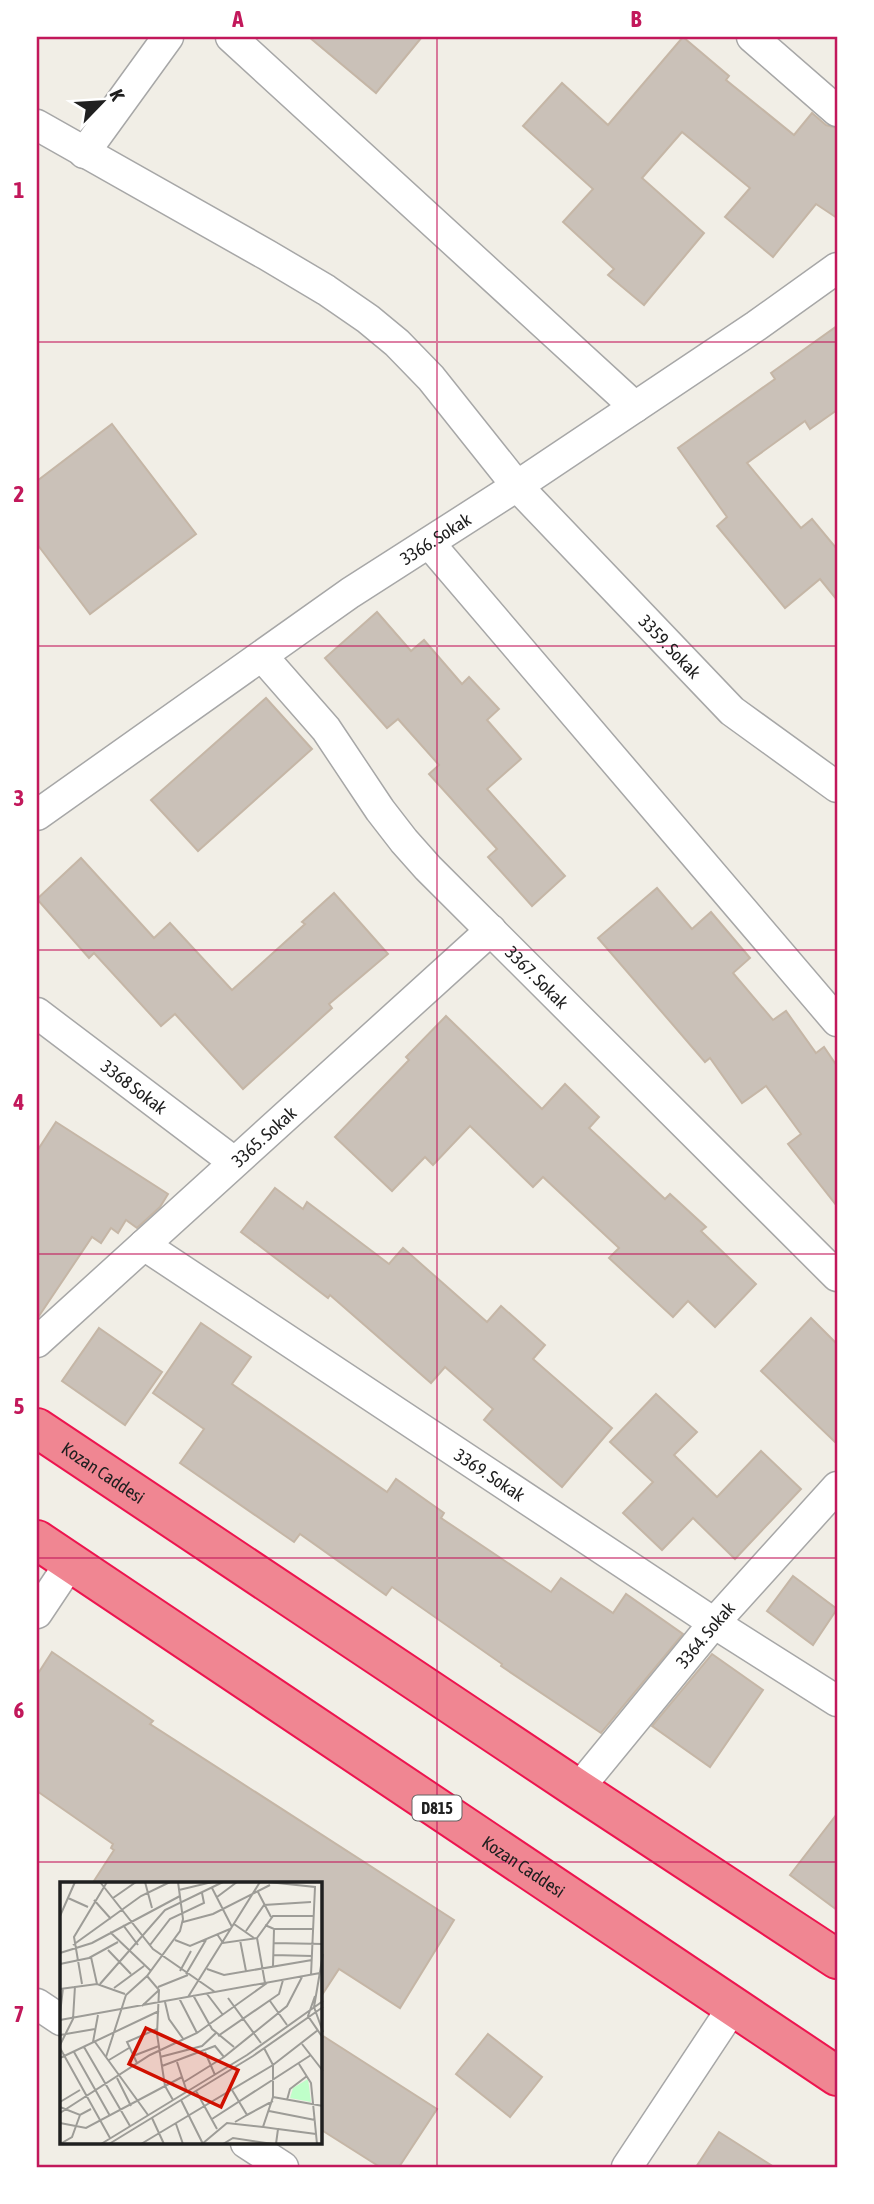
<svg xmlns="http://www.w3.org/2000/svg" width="874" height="2204" viewBox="0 0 874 2204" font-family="'Asap Condensed',sans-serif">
<rect width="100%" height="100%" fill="#f1eee6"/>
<g fill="#cac1b8" stroke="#c5b6a6" stroke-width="2">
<polygon points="309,37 422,37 376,93"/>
<polygon points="683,37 729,76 726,80 794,135 812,113 826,125 837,128 837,218 816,204 773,257 725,217 750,188 682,132 642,178 704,233 644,305 608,275 614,269 563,222 593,189 523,126 562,83 608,125"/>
<polygon points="837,326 837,410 810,429 805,421 747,463 801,528 812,519 837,549 837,600 820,579 785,608 717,526 727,517 678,448 775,379 771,373"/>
<polygon points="112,424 196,534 90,614 37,544 37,481"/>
<polygon points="377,612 411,651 424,640 462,684 469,677 499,709 487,720 521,759 487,789 565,876 532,906 488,857 497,849 429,774 439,765 398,719 387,728 325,658"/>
<polygon points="266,698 312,749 198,851 151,800"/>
<polygon points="81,858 154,938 170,923 232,990 305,924 302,922 334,893 388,954 329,1004 332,1008 243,1089 175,1014 161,1026 94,953 89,958 37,899"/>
<polygon points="657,888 692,929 711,912 750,958 733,973 773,1020 786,1011 816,1053 824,1047 837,1066 837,1206 788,1144 801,1134 766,1086 742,1103 710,1058 705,1062 598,938"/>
<polygon points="446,1016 542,1109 565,1084 599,1117 589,1128 665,1199 670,1194 706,1227 701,1231 756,1284 715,1327 688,1301 673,1317 609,1258 619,1248 543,1177 533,1187 470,1126 433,1165 425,1157 392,1191 335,1137 409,1060 406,1057"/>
<polygon points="56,1122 168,1194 160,1207 137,1228 126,1220 118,1233 111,1228 101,1243 92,1237 37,1319 37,1151"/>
<polygon points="275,1188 303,1209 307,1202 389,1264 403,1248 487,1322 501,1306 545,1345 533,1359 612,1428 562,1487 484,1420 493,1409 445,1367 431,1383 330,1295 328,1298 241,1232"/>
<polygon points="811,1318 837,1344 837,1444 761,1371"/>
<polygon points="201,1323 251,1357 232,1384 387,1492 396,1479 444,1513 441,1518 551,1592 561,1578 613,1613 626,1594 683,1634 601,1733 501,1666 502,1664 392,1587 386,1595 300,1534 294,1542 180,1463 204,1429 153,1393"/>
<polygon points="99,1328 162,1372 125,1425 62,1381"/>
<polygon points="656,1394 697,1432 674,1455 717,1497 761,1451 801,1489 735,1559 693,1518 662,1550 623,1513 653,1482 610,1442"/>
<polygon points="793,1576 837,1609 813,1645 767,1611"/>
<polygon points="52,1652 153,1721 150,1724 454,1920 400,2008 339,1969 320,1998 320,1884 92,1884 114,1850 111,1848 113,1844 37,1791 37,1675"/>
<polygon points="712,1654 763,1690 710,1767 652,1726"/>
<polygon points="837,1814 837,1910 790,1875"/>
<polygon points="320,2034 437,2109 399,2167 380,2167 320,2129"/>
<polygon points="488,2034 542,2077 510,2117 456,2074"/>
<polygon points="719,2132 774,2167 696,2167"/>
</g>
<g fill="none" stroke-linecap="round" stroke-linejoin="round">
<defs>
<g id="street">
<polyline points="231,37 635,407"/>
<polyline points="752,37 837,111"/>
<path id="s1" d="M37,125L267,255L326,290L368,319L397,343L431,378L517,486L732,711L837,787"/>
<polyline points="84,153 168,37"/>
<polyline points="429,543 837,1021"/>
<path id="s2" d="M262,656L326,729L380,810L404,841L428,868L837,1276"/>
<path id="s3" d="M37,815L350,593L517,486L756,326L837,268"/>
<path id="s4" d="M37,1013L234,1162"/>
<path id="s5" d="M144,1245L714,1623L837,1701"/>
<path id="s6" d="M37,1342L491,930"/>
<polyline points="37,1613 71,1562"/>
<path id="s7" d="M578,1789L714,1623L837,1487"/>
<polyline points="37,2004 61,2020"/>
<polyline points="246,2143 283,2167"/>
<polyline points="627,2167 733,2007"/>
</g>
<g id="highway">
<path id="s8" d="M37,1428L578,1789L837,1959"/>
<path id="s9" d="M37,1540L837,2076"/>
</g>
</defs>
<use href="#street" stroke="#a7a7a7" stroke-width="33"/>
<use href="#highway" stroke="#ed154f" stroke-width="42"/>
<use href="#street" stroke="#fff" stroke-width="30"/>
<use href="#highway" stroke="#f08692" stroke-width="38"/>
</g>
<path fill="none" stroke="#c2185b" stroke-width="2" stroke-opacity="0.55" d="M437,37V2167M37,342H837M37,646H837M37,950H837M37,1254H837M37,1558H837M37,1862H837"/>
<g text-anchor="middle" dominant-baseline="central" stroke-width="5" stroke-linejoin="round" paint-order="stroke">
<rect fill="#fff" stroke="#636363" stroke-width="2" x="412.5" y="1795.5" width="49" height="25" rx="5"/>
<g font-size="16" font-weight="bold" fill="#202020">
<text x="437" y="1808">D815</text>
</g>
<g font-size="18" fill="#202020" stroke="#fff">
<text stroke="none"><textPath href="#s3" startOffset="485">3366. Sokak</textPath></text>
<text stroke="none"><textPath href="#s1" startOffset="830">3359. Sokak</textPath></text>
<text stroke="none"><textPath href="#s2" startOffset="424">3367. Sokak</textPath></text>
<text stroke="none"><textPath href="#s4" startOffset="122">3368 Sokak</textPath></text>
<text stroke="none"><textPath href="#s6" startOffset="306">3365. Sokak</textPath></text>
<text stroke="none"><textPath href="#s8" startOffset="80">Kozan Caddesi</textPath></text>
<text stroke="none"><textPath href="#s5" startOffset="415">3369. Sokak</textPath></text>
<text stroke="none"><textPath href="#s7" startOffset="200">3364. Sokak</textPath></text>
<text stroke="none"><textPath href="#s9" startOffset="586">Kozan Caddesi</textPath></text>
</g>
</g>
<g transform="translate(60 1882)">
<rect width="262" height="262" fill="#f1eee6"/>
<path d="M248,197L251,220L230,216L233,206Z" fill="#bfffc9"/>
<path fill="none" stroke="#9d9c97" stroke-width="2" d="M40,0L93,67L155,110M85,0L92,26M208,0L255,5L251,93M152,6L172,45M119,8L152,0M198,10L211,35M157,15L177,0M8,16L28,25M53,16L76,0M34,18L51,37M0,34L15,0M123,40L153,32L210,3M174,42L194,56M63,43L78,63M205,43L214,47H254M186,49L204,23L251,20M50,50L91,89M157,52L163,61L197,56M197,56L213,34H253M197,56L205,101M115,58L130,64L170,47M180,58L186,89M213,61L263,62M13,63L81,14L110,0M90,63L110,37L144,21L142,11M48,68L71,92M0,71L32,61L120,14M263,72L254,125L263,150M213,73L252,74M31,75L37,102M0,82L29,76L58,60M213,84L214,47M147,87L164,93L252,78M120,89L131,69M126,92L146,58M87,94L99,108L97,152L105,204L113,218M22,102L14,55L47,0M40,102L105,28L163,0M98,105L128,93M54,106L84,84M0,107L37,102L65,112M147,112L163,133M133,113L152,147L174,165M255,114L248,134L263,156M128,115L200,0M119,116L137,151M168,116L201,161M210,119L227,143M105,120L109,137L124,158M82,124L99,108M0,132L3,106M0,138L260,91M0,153L35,147M158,154L219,112L223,98M33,160L38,133M35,160L88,233M242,162L263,189M0,163L13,137L15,104M24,165L70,244M0,166L50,256M204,166L213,183V215L203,245L218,247L216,262M14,170L50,234M145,170L155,193M73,174L99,164M46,175L66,113L87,94L120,49L123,37L118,0M100,175L142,164L156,151M0,176L99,129M49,178L69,166M117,180L127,210M77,181L67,160L97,147M239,182L251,201L257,262M102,184L155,164L164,175M57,196L71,224M124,200L164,175L227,124L242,95M172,208L187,233L175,240M136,209L157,247M213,215L263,224M121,218L143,262M227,218L230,207L247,194M0,220L20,208M0,225L20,233L31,227M209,229L255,238M0,231L90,173L137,151L207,101M187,233L213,219M92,236L104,262M152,237L251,173M0,241L26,246L122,195M116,242L123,262M218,247L256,252M0,262L12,255L20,233M41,262L187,173L263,119M49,262L193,174L263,125M81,262L213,183L258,148M142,262L167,241L203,245M163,262L173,256L213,262"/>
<path fill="#d01000" fill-opacity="0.15" stroke="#d01000" stroke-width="3.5" d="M86,146L178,188L161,225L69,182Z"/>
<rect width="262" height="262" fill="none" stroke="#202020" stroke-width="3.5"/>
</g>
<rect width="874" height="2204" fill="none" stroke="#ffffff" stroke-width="77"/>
<g transform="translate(102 102) rotate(65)" stroke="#ffffff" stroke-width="5" paint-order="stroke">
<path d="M0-5L12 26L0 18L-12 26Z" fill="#202020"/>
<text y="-10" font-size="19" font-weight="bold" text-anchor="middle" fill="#202020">K</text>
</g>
<rect x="38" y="38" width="798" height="2128" fill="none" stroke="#c2185b" stroke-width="2.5"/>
<g font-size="23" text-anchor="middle" font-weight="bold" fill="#c2185b">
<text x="238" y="27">A</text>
<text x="636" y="27">B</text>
<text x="19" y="198">1</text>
<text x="19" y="502">2</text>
<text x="19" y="806">3</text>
<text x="19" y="1110">4</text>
<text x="19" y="1414">5</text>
<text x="19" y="1718">6</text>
<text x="19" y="2022">7</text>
</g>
</svg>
